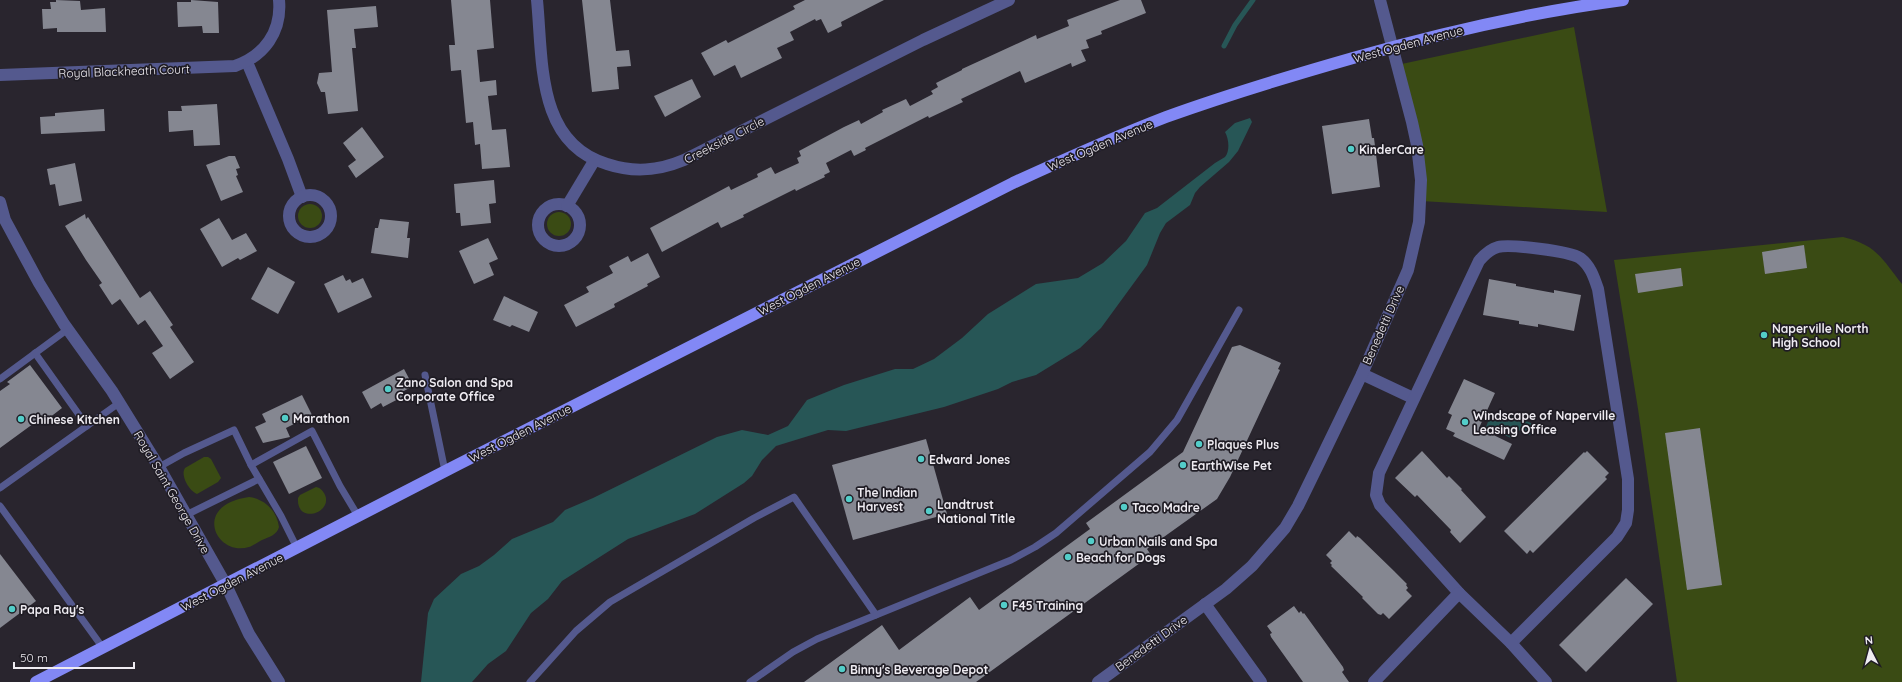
<svg xmlns="http://www.w3.org/2000/svg" width="1902" height="682" viewBox="0 0 1902 682" font-family="Quicksand,sans-serif">
<rect width="100%" height="100%" fill="#29252e"/>
<g fill="#3a4b14">
<polygon points="1574,27 1607,212 1421,201 1420,171 1397,65"/>
<circle cx="310" cy="216" r="12"/>
<circle cx="559" cy="224" r="12"/>
<path d="M1843,237C1877,245 1882,259 1902,284V682H1677L1638,409L1614,260Z"/>
<path d="M204,457H208L211,459L221,478L218,482L197,494C189,491 180,475 185,468Z"/>
<path d="M316,487C321,488 323,491 325,495C333,513 296,525 298,498L300,495Z"/>
<path d="M249,497C265,499 277,511 279,527C277,535 269,537 262,540C258,542 253,546 249,547C216,557 191,505 249,497Z"/>
</g>
<g fill="#275656">
<path d="M1250,118L1252,122L1238,151L1229,162L1200,187L1195,193L1190,205L1166,223L1160,233L1147,265L1101,328L1080,348L1036,375L1012,382L998,389L944,407L846,431L828,430L776,446L762,460L752,476L744,483L695,514L628,539L562,581L548,599L531,613L506,651L488,664L472,682H421L428,613L434,599L461,574L479,566L494,555L512,539L553,522L565,510L593,498L717,437L742,430L768,435L788,426L807,400L844,385L895,369H913L934,359L962,338L988,314L1036,284L1078,278L1103,263L1126,241L1145,213L1157,208L1215,163L1225,157C1230,151 1229,139 1225,132L1235,123Z"/>
<polygon points="1491,414 1508,422 1512,414 1535,425 1530,435 1516,429 1511,438 1486,427"/>
</g>
<g fill="none" stroke-linecap="round" stroke-linejoin="round">
<polyline stroke="#275656" stroke-width="5" points="1224,46 1235,25 1253,0"/>
</g>
<g fill="#858791">
<polygon points="56,0 80,1 81,10 105,8 106,32 57,32 57,28 43,29 42,9 51,9 50,2 56,2"/>
<polygon points="191,0 218,2 219,33 203,33 202,26 178,27 177,2 191,2"/>
<polygon points="451,0 490,0 494,48 477,50 480,82 496,80 497,95 488,96 492,130 506,129 510,167 482,169 480,144 475,145 473,122 466,123 461,70 451,71 449,45 455,45"/>
<polygon points="582,0 610,0 616,51 629,50 631,66 617,67 619,89 592,92"/>
<polygon points="805,0 884,0 841,22 842,26 828,33 821,19 816,21 815,19 790,32 794,40 777,48 782,58 741,78 735,65 714,76 701,53 726,40 728,43 795,9 793,6"/>
<polygon points="1120,0 1141,0 1146,13 1101,31 1102,34 1086,40 1089,48 1081,50 1086,61 1072,67 1071,63 1025,83 1020,71 961,99 963,102 929,118 928,116 865,148 866,150 854,156 851,150 826,163 830,172 824,175 825,177 796,191 795,189 743,215 744,217 721,228 718,222 662,252 650,228 729,186 731,190 758,177 757,174 771,167 775,174 799,163 797,158 801,156 799,151 844,127 859,120 861,124 883,112 882,110 906,99 910,106 933,94 931,91 938,87 936,83 962,70 962,69 1036,35 1037,39 1069,26 1067,20"/>
<polygon points="376,6 378,27 354,29 356,48 352,48 358,111 328,114 325,92 321,92 317,83 319,73 332,72 327,10"/>
<polygon points="692,79 701,97 665,117 654,96"/>
<polygon points="217,104 220,145 194,146 193,130 169,132 168,111 182,111 181,106"/>
<polygon points="104,109 105,131 41,134 40,117 55,116 55,113"/>
<polygon points="1369,119 1372,138 1374,138 1380,187 1332,194 1322,126"/>
<polygon points="362,127 384,157 356,178 348,166 356,160 343,143"/>
<polygon points="229,156 235,156 240,168 236,169 238,175 236,176 243,192 221,201 206,165"/>
<polygon points="75,163 82,201 59,206 55,184 50,185 47,169"/>
<polygon points="494,180 496,203 489,204 491,223 461,226 460,213 456,213 454,184"/>
<polygon points="85,214 86,219 88,217 140,298 150,291 173,325 170,327 194,362 170,379 152,353 163,346 145,320 138,325 120,299 112,305 99,285 102,283 86,260 65,226"/>
<polygon points="219,218 232,240 246,233 257,251 240,260 238,258 222,267 200,229"/>
<polygon points="380,219 409,222 407,238 410,238 408,258 371,253 375,228 378,228"/>
<polygon points="488,238 498,259 489,263 494,275 474,284 459,251"/>
<polygon points="1804,245 1807,268 1765,274 1762,252"/>
<polygon points="648,253 660,277 647,284 648,286 614,304 615,307 576,327 564,305 589,292 586,287 613,273 609,266 628,256 631,262"/>
<polygon points="268,267 295,282 278,314 251,299"/>
<polygon points="1681,268 1683,286 1638,293 1635,274"/>
<polygon points="343,275 346,281 350,279 352,283 363,278 372,297 338,313 324,284"/>
<polygon points="1489,279 1516,284 1516,286 1554,293 1554,290 1581,295 1574,331 1538,324 1538,327 1519,324 1519,321 1483,315"/>
<polygon points="504,296 538,312 529,332 512,325 510,327 493,320"/>
<polygon points="1240,345 1281,363 1278,369 1280,370 1230,477 1217,499 1147,549 1151,555 976,682 804,682 882,625 899,650 970,597 979,610 1090,529 1086,523 1183,452 1232,347"/>
<polygon points="30,365 62,408 40,425 37,421 0,448 0,391 10,384 7,382"/>
<polygon points="404,369 413,386 402,392 404,396 383,407 381,403 371,409 362,392"/>
<polygon points="1464,379 1495,393 1479,428 1512,444 1504,460 1453,436 1455,433 1446,429 1452,415 1448,413"/>
<polygon points="302,395 312,415 286,428 290,437 263,443 255,427 266,422 262,414"/>
<polygon points="1700,428 1722,585 1687,590 1665,433"/>
<polygon points="926,439 947,514 853,540 832,465"/>
<polygon points="306,446 322,478 289,494 273,462"/>
<polygon points="1422,451 1447,478 1449,476 1462,489 1461,490 1486,517 1460,543 1450,532 1451,530 1417,495 1415,497 1395,478"/>
<polygon points="1587,451 1609,473 1605,477 1607,479 1533,553 1530,550 1527,554 1504,531 1584,452 1585,453"/>
<polygon points="1349,531 1356,538 1357,536 1360,538 1394,571 1407,584 1406,585 1408,588 1406,590 1412,596 1389,619 1383,613 1381,615 1378,614 1362,598 1363,597 1331,566 1332,565 1330,563 1332,561 1326,555"/>
<polygon points="0,554 36,601 0,628"/>
<polygon points="1626,578 1653,604 1586,672 1559,645"/>
<polygon points="1294,606 1299,613 1301,611 1303,614 1304,613 1343,667 1344,670 1342,672 1349,682 1303,682 1296,672 1271,637 1270,634 1272,633 1267,626"/>
</g>
<g fill="none" stroke-linecap="round" stroke-linejoin="round">
<g stroke="#54598e" stroke-width="7">
<polyline points="35,353 87,426"/>
<polyline points="425,375 445,471"/>
<polyline points="0,379 68,329"/>
<polyline points="159,467 184,453 234,430 251,465"/>
<polyline points="0,488 119,403"/>
<polyline points="0,506 103,648"/>
<polyline points="186,515 259,479"/>
<polyline points="297,548 281,516 251,465 312,431 340,486 358,516"/>
<polyline points="530,682 576,631 610,602 754,518 794,497 876,615"/>
<polyline points="750,682 793,652 817,639 1011,560 1035,547 1056,533 1150,452 1177,420 1239,310"/>
</g>
<g stroke="#54598e" stroke-width="12">
<path d="M537,0C543,60 536,143 607,164C634,173 658,171 684,160L923,40L1009,0"/>
<polyline points="247,62 288,159 302,197"/>
<path d="M0,75L235,66C264,56 282,32 279,0"/>
<circle cx="310" cy="216" r="21"/>
<polyline points="0,202 5,220 39,283 64,324 112,391 159,467 226,585 249,634 279,682"/>
<circle cx="559" cy="225" r="21"/>
<polyline points="567,206 594,161"/>
<polyline points="1362,374 1413,398"/>
<path d="M1459,593L1380,505L1376,495L1379,473L1479,261C1484,255 1490,249 1498,247C1510,244 1569,251 1580,258C1590,265 1594,277 1598,289L1628,479V510L1626,523L1617,537L1511,643"/>
<polyline points="1205,604 1261,682"/>
<polyline points="1098,682 1226,589 1252,566 1285,528 1298,506 1319,463 1362,374 1408,270 1419,222 1421,180 1417,145 1412,122 1380,0"/>
<polyline points="1374,682 1459,593 1511,643 1546,682"/>
</g>
<path stroke="#8288f5" stroke-width="12" d="M36,682L457,465L1013,183C1063,160 1114,137 1166,117C1227,95 1290,76 1353,58C1441,33 1532,12 1623,0"/>
</g>
<g fill="#53cdc9" stroke="#1f1c24" stroke-width="1.5">
<circle cx="1351" cy="149" r="4"/>
<circle cx="1764" cy="335" r="4"/>
<circle cx="388" cy="389" r="4"/>
<circle cx="285" cy="418" r="4"/>
<circle cx="21" cy="419" r="4"/>
<circle cx="1465" cy="422" r="4"/>
<circle cx="1199" cy="444" r="4"/>
<circle cx="921" cy="459" r="4"/>
<circle cx="1183" cy="465" r="4"/>
<circle cx="849" cy="499" r="4"/>
<circle cx="1124" cy="507" r="4"/>
<circle cx="929" cy="511" r="4"/>
<circle cx="1091" cy="541" r="4"/>
<circle cx="1068" cy="557" r="4"/>
<circle cx="1004" cy="605" r="4"/>
<circle cx="12" cy="609" r="4"/>
<circle cx="842" cy="669" r="4"/>
</g>
<g text-anchor="middle" dominant-baseline="central" stroke-width="3.5" stroke-linejoin="round" paint-order="stroke">
<g font-size="12" fill="#efecf2" stroke="#1f1c24">
<text transform="translate(1408 44) rotate(-15)">West Ogden Avenue</text>
<text transform="translate(124 71) rotate(-2)">Royal Blackheath Court</text>
<text transform="translate(724 140) rotate(-27)">Creekside Circle</text>
<text transform="translate(1100 145) rotate(-23)">West Ogden Avenue</text>
<text transform="translate(809 286) rotate(-27)">West Ogden Avenue</text>
<text transform="translate(1383 325) rotate(-66)">Benedetti Drive</text>
<text transform="translate(520 433) rotate(-27)">West Ogden Avenue</text>
<text transform="translate(172 492) rotate(60)">Royal Saint George Drive</text>
<text transform="translate(232 582) rotate(-27)">West Ogden Avenue</text>
<text transform="translate(1151 643) rotate(-36)">Benedetti Drive</text>
</g>
<g font-size="12" font-weight="bold" fill="#efecf2" stroke="#1f1c24" text-anchor="start">
<text x="1359" y="149">KinderCare</text>
<text x="1772" y="328">Naperville North<tspan x="1772" dy="14">High School</tspan></text>
<text x="396" y="382">Zano Salon and Spa<tspan x="396" dy="14">Corporate Office</tspan></text>
<text x="1473" y="415">Windscape of Naperville<tspan x="1473" dy="14">Leasing Office</tspan></text>
<text x="293" y="418">Marathon</text>
<text x="29" y="419">Chinese Kitchen</text>
<text x="1207" y="444">Plaques Plus</text>
<text x="929" y="459">Edward Jones</text>
<text x="1191" y="465">EarthWise Pet</text>
<text x="857" y="492">The Indian<tspan x="857" dy="14">Harvest</tspan></text>
<text x="937" y="504">Landtrust<tspan x="937" dy="14">National Title</tspan></text>
<text x="1132" y="507">Taco Madre</text>
<text x="1099" y="541">Urban Nails and Spa</text>
<text x="1076" y="557">Beach for Dogs</text>
<text x="1012" y="605">F45 Training</text>
<text x="20" y="609">Papa Ray's</text>
<text x="850" y="669">Binny's Beverage Depot</text>
</g>
</g>
<g transform="translate(1870 650) rotate(354)" stroke="#1f1c24" stroke-width="3" paint-order="stroke">
<path d="M0-3L7 15L0 10L-7 15Z" fill="#efecf2"/>
<text y="-6" font-size="11" font-weight="bold" text-anchor="middle" fill="#efecf2">N</text>
</g>
<path d="M14 662v6h120v-6" fill="none" stroke="#efecf2" stroke-width="2"/>
<text x="20" y="662" font-size="12" fill="#efecf2" stroke="#1f1c24" stroke-width="3" paint-order="stroke">50 m</text>
</svg>
